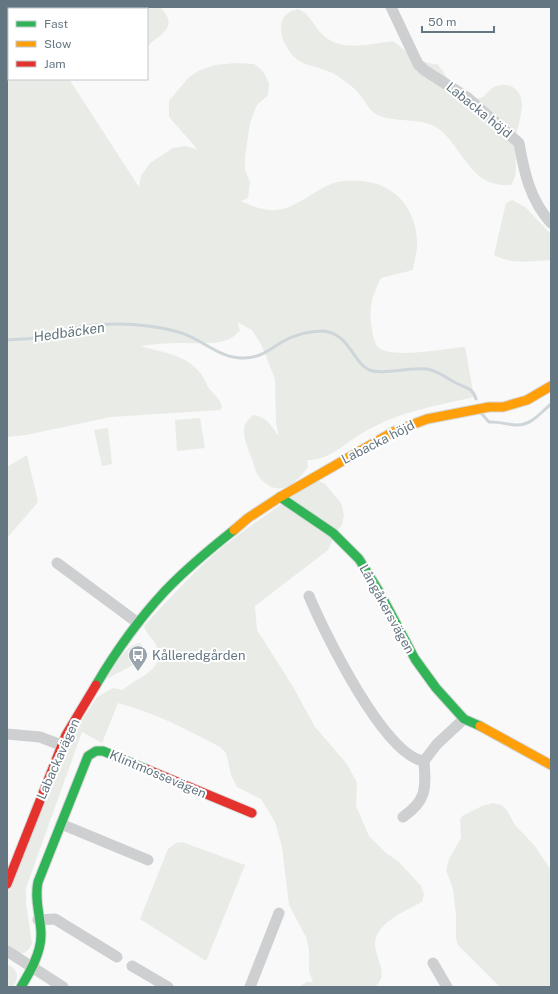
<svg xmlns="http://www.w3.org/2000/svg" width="558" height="994" viewBox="0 0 558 994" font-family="'Public Sans',sans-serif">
<rect width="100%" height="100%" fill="#f9f9f9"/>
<g fill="#e8ebe6">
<path d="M87,7H160C182,30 156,34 147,48V9H88Z"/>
<path d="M298,9C309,14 312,22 319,31C339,54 366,44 393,41C407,52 418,63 437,64C447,74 452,92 468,97C471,98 477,99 480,98C486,97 488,90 494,87C510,80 523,91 522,107C521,118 517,129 515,140C514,154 520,173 511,185C470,188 465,150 439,129C423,117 398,123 380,116C369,112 367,103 360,95C355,88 346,82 339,77C322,64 300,70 288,49C283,41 281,36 281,27C281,16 289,11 298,9Z"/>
<path d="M7,11L9,13V79H69L139,187L141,176L150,163L173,148L186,146L198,150L169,117V101L189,77L200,70L215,65L236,63L254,64L263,71L269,83L268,95L257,105L250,123L245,157V170L250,182L248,198L241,201C252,206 263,211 276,210C296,209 315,189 334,183C343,180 352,181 361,181C397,183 419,213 417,248C416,255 414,263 413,270L381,278C372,296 368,310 372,330C373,334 374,341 376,345C387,361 446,348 465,347L474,397C435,406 396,412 361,434C344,444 328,461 307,460L308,467C295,486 277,499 259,477C255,472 254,463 251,457C248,448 243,438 244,427C245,423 250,418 253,415C269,418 269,424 279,436L276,423L275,379L262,346L252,330L237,322L240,330C227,348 199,342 179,343C166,343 153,344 141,346C163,353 186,354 201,374C204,378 206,383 208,387C214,395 220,398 222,407L220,410L111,417L26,435L7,437Z"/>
<path d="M512,200L525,207L551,234V260C531,261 512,265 494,255L506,203Z"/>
<polygon points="200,418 205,448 177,451 175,420"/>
<polygon points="108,428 112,464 102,466 94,430"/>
<polygon points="27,455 38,502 7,538 7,467"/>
<path d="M316,480L325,484L341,503L344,515L342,525L336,532L328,550L255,606L257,630L292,685L315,727L347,764L357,783L356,806L369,836L386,853L398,861L421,886L424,894L422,902C407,910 385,919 377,935C368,953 394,974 374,987H298L307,982H313L309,971V950L306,937L289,905L282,847L275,822L261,799L237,787L231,775L226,753L220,747C186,729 155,713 118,703L102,743L82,732L26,888V903L32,944C26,956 18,955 7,951V887L60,755L97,697L113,688L123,690C136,677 161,674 158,650C156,640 146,635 144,626C166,602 188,578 212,556C245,528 281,505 316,480Z"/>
<path d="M140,643L146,651V657L143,660L106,679C115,667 124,645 140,643Z"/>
<polygon points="493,803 501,805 507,810 515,825 534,845 551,870 551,987 500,987 458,945 456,938 456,914 453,889 446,870 449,859 461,838 460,820 462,816 482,806"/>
<polygon points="182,842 245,865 206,961 140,919 168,849 176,843"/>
<path d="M7,964C18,970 20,976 13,987H7Z"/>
</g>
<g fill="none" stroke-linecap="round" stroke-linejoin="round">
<g stroke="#ced6d9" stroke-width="3">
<path d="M7,340C21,339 36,339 49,336C58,334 66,330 75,328C98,324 125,323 148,326C161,328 177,330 189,336C207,344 223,359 244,358C260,358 269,350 282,342C294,335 309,331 323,331C351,333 354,368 373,371C390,374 409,367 427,369C439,371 446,378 456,383C466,388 473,388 476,399"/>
<path d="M481,413L489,422C499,421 507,425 517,425C532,425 540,413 551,404"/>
</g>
<defs>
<g id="fast">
<polyline points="280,497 333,533 359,559 380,593 415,659 436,688 464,719 480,726"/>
<path d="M96,685C116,651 139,619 165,591C186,569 210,549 234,530"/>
<path d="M21,987C30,972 41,953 41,935C41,917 34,900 38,882L88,756L96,751H103L146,769"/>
</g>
<g id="slow">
<polyline points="234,530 248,518 280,497 393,432 427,419 489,407 503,407 527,400 551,386"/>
<polyline points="480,726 551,765"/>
</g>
<g id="jam">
<polyline points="146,769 252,813"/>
<polyline points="7,884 66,735 96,685"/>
</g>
</defs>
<use href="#fast" stroke="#d5d6d7" stroke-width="11"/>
<use href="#slow" stroke="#d5d6d7" stroke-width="11"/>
<use href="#jam" stroke="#d5d6d7" stroke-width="11"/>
<g stroke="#cecfd0" stroke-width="11">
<path d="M391,7L418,64L424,70L468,98L519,143C524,172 530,200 551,223"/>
<polyline points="57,563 138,623"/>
<path d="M309,596C324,632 385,757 424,761"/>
<polyline points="7,734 40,737 61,745"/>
<path d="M403,817C427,800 426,789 424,761L437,744L464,719"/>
<polyline points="61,824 148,860"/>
<polyline points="38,920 55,919 117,957"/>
<polyline points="7,951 63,987"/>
<polyline points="433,963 447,987"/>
<polyline points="132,966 168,987"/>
<polyline points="250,987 279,913"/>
</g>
<use href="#fast" stroke="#30b455" stroke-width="9"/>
<use href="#slow" stroke="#ff9f0a" stroke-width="9"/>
<use href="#jam" stroke="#e5322d" stroke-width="9"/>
</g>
<defs>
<symbol id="bus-pin" viewBox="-11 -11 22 30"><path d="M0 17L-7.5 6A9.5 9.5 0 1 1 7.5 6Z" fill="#99a4ac" stroke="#fff"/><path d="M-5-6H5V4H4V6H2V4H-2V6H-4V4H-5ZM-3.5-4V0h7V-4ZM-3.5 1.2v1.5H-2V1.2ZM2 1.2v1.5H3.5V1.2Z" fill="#fff"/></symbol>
</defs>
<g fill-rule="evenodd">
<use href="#bus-pin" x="127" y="644" width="22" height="30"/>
</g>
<g text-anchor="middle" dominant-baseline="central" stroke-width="4" stroke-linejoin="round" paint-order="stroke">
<g font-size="13" fill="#657683" stroke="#fff">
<text transform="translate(479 110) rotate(39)">Labacka höjd</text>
<text transform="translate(378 442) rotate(-27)">Labacka höjd</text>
<text transform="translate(387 609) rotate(61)">Långåkersvägen</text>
<text transform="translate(58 759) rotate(-66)">Labackavägen</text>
<text transform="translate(158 774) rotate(23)">Klintmossevägen</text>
</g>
<g font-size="13" fill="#657683" stroke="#fff" text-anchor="start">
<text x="152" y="655">Kålleredgården</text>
</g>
<g font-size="14" font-style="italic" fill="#60757c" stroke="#fff">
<text transform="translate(69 332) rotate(-8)">Hedbäcken</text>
</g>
</g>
<rect width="558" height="994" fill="none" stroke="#657683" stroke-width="16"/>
<rect x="8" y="8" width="140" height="72" fill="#ffffff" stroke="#c1c8cd"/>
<rect x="16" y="21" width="20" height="6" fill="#30b455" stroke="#c1c8cd"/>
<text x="44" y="28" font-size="12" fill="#657683">Fast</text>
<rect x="16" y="41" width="20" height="6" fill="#ff9f0a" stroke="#c1c8cd"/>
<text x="44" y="48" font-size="12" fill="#657683">Slow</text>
<rect x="16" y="61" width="20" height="6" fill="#e5322d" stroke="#c1c8cd"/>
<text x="44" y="68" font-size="12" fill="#657683">Jam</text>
<path d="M422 26v6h72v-6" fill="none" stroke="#657683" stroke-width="2"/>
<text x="428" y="26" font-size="12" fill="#657683" stroke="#ffffff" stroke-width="3" paint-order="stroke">50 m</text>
</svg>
